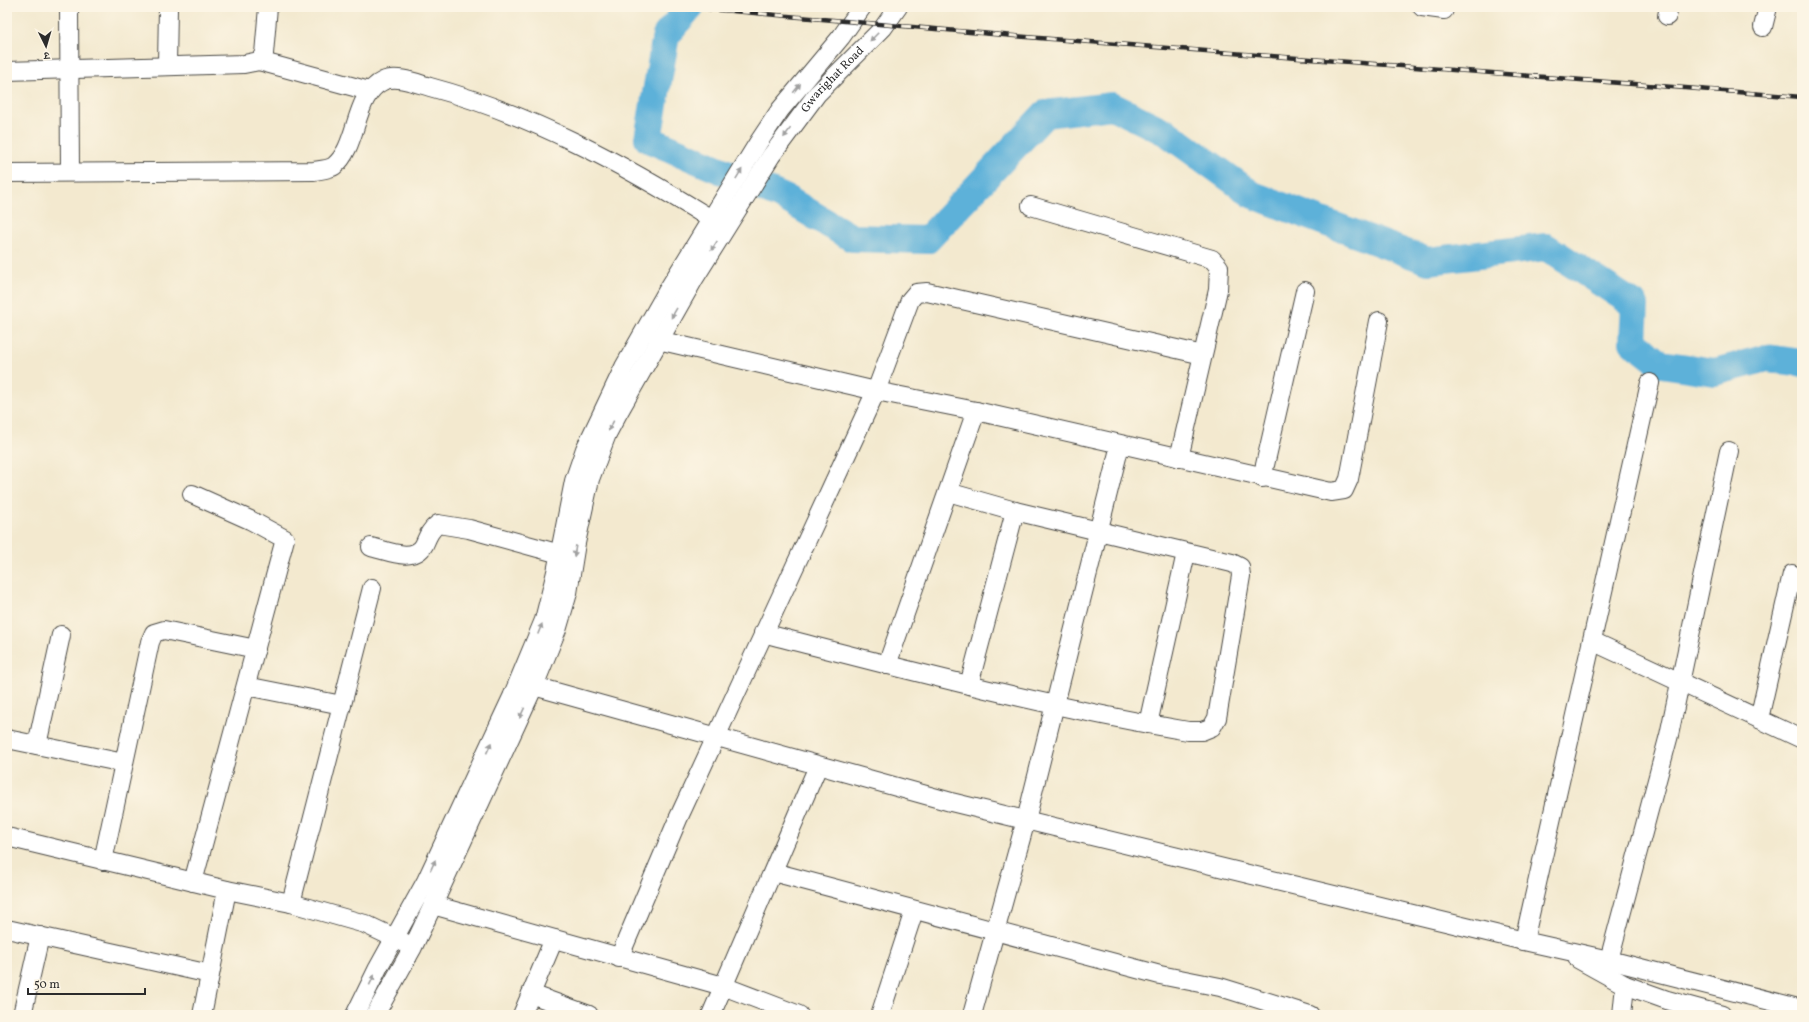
<svg xmlns="http://www.w3.org/2000/svg" width="1809" height="1022" viewBox="0 0 1809 1022" font-family="Vollkorn,'Noto Serif Devanagari',serif">
<rect width="100%" height="100%" fill="#fcf5e5"/>
<filter id="ink" filterUnits="userSpaceOnUse"><feTurbulence type="fractalNoise" baseFrequency=".025" numOctaves="2"/><feDisplacementMap in="SourceGraphic" scale="8" xChannelSelector="R" yChannelSelector="G"/><feConvolveMatrix kernelMatrix="1 2 1 2 8 2 1 2 1" color-interpolation-filters="sRGB"/></filter>
<filter id="wash" filterUnits="userSpaceOnUse"><feTurbulence type="fractalNoise" baseFrequency=".012" numOctaves="4" result="noise"/><feDisplacementMap in="SourceGraphic" scale="16" xChannelSelector="R" yChannelSelector="G"/><feGaussianBlur stdDeviation="0.9" result="paint"/><feColorMatrix in="noise" values="0 0 0 0 0 0 0 0 0 0 0 0 0 0 0 0 0 1.4 0 .05"/><feComposite in="paint" operator="in"/></filter>
<g filter="url(#wash)">
<rect width="100%" height="100%" fill="#f3e9cf"/>
<g fill="none" stroke-linecap="round" stroke-linejoin="round">
<polyline stroke="#5db1d9" stroke-width="28" points="690,7 666,35 648,139 785,198 852,238 927,240 1045,114 1112,106 1167,133 1253,195 1428,261 1546,247 1635,305 1633,342 1661,364 1715,372 1767,358 1802,363"/>
</g>
</g>
<g filter="url(#ink)">
<g fill="none" stroke-linecap="round" stroke-linejoin="round">
<defs>
<g id="minor">
<polyline points="69,7 70,172"/>
<polyline points="1422,7 1444,10"/>
<polyline points="1667,16 1669,7"/>
<polyline points="1763,27 1768,7"/>
<polyline points="259,61 369,91"/>
<polyline points="167,66 168,7"/>
<polyline points="7,71 244,64 259,61 264,54 268,7"/>
<path d="M7,173L314,171C320,170 330,169 334,166C359,146 353,95 383,81C397,75 416,83 430,87C531,114 623,164 711,219"/>
<polyline points="1031,206 1212,259 1219,267 1218,290 1179,458"/>
<polyline points="658,340 876,391 976,411 1331,492 1344,490 1349,479 1379,321"/>
<polyline points="1262,478 1305,291"/>
<polyline points="192,494 250,520 285,539 193,882"/>
<path d="M371,547C388,551 414,563 424,545C428,536 430,530 438,524L469,529L560,554"/>
<path d="M763,633C904,669 1045,707 1188,731H1202L1212,727L1217,718L1241,576L1240,567L1232,563L1015,511L948,492"/>
<polyline points="1592,641 1802,739"/>
<polyline points="887,665 976,411"/>
<polyline points="969,685 1015,511"/>
<polyline points="246,686 342,705"/>
<polyline points="534,686 951,802 1524,941 1609,960 1802,1009"/>
<polyline points="1759,719 1792,574"/>
<polyline points="1148,724 1186,553"/>
<polyline points="7,739 124,763"/>
<polyline points="37,745 61,635"/>
<polyline points="7,837 227,890 291,903 365,924 405,943"/>
<polyline points="103,861 150,642 154,633 164,630 256,649"/>
<polyline points="773,872 1160,975 1220,987 1310,1015"/>
<polyline points="291,903 372,588"/>
<polyline points="433,905 723,986 799,1015"/>
<polyline points="7,929 210,974"/>
<polyline points="1524,941 1650,383"/>
<polyline points="619,958 678,819 876,391 910,300 916,293 927,292 1203,355"/>
<polyline points="1578,959 1625,985 1667,1000 1722,1015"/>
<polyline points="1609,960 1669,735 1729,451"/>
<polyline points="531,994 589,1015"/>
<polyline points="22,1015 40,936"/>
<polyline points="202,1015 227,890"/>
<polyline points="355,1015 378,968 426,881 512,697 544,620 556,572 574,481 585,449 624,367 669,288 758,143 780,110 841,37 862,7"/>
<path id="s1" d="M375,1015L413,947L433,905L534,686L558,627L568,593L576,543L590,479L607,434L617,415L694,279L771,156L817,94L883,28L898,7"/>
<polyline points="522,1015 554,939"/>
<polyline points="711,1015 818,766"/>
<polyline points="880,1015 914,911"/>
<polyline points="972,1015 1026,820 1120,445"/>
<polyline points="1622,1015 1625,985"/>
</g>
</defs>
<use href="#minor" stroke="#494844" stroke-width="20"/>
<use href="#minor" stroke="#fff" stroke-width="18"/>
<defs>
<polyline id="rail" points="687,7 1026,37 1802,97"/>
</defs>
<use href="#rail" stroke="#2b2b2b" stroke-width="4.5"/>
<use href="#rail" stroke="#fcf5e5" stroke-width="3" stroke-dasharray="9" stroke-linecap="butt"/>
</g>
<defs><path id="oneway-solid" d="M-6-.8H1V-3.2L6.5 0L1 3.2V.8H-6Z"/></defs>
<g fill="#a0a0a0">
<use href="#oneway-solid" transform="translate(874 37) rotate(135)"/>
<use href="#oneway-solid" transform="translate(797 88) rotate(-51)"/>
<use href="#oneway-solid" transform="translate(787 133) rotate(126)"/>
<use href="#oneway-solid" transform="translate(739 174) rotate(-58)"/>
<use href="#oneway-solid" transform="translate(714 246) rotate(123)"/>
<use href="#oneway-solid" transform="translate(674 313) rotate(120)"/>
<use href="#oneway-solid" transform="translate(611 426) rotate(117)"/>
<use href="#oneway-solid" transform="translate(575 551) rotate(99)"/>
<use href="#oneway-solid" transform="translate(540 629) rotate(-68)"/>
<use href="#oneway-solid" transform="translate(522 713) rotate(115)"/>
<use href="#oneway-solid" transform="translate(489 748) rotate(-65)"/>
<use href="#oneway-solid" transform="translate(433 865) rotate(-66)"/>
<use href="#oneway-solid" transform="translate(372 980) rotate(-64)"/>
</g>
</g>
<g text-anchor="middle" dominant-baseline="central" stroke-width="3" stroke-linejoin="round" paint-order="stroke">
<g font-size="12" fill="#2b2b2b" stroke="#fcf5e5">
<text stroke="none"><textPath href="#s1" startOffset="1050">Gwarighat Road</textPath></text>
</g>
</g>
<rect width="1809" height="1022" fill="none" stroke="#fcf5e5" stroke-width="24"/>
<g transform="translate(46 46) rotate(175)" stroke="#fcf5e5" stroke-width="3" paint-order="stroke">
<path d="M0-3L7 15L0 10L-7 15Z" fill="#2b2b2b"/>
<text y="-6" font-size="11" font-weight="bold" text-anchor="middle" fill="#2b2b2b">उ</text>
</g>
<path d="M28 988v6h117v-6" fill="none" stroke="#2b2b2b" stroke-width="2"/>
<text x="34" y="988" font-size="12" fill="#2b2b2b" stroke="#fcf5e5" stroke-width="3" paint-order="stroke">50 m</text>
</svg>
